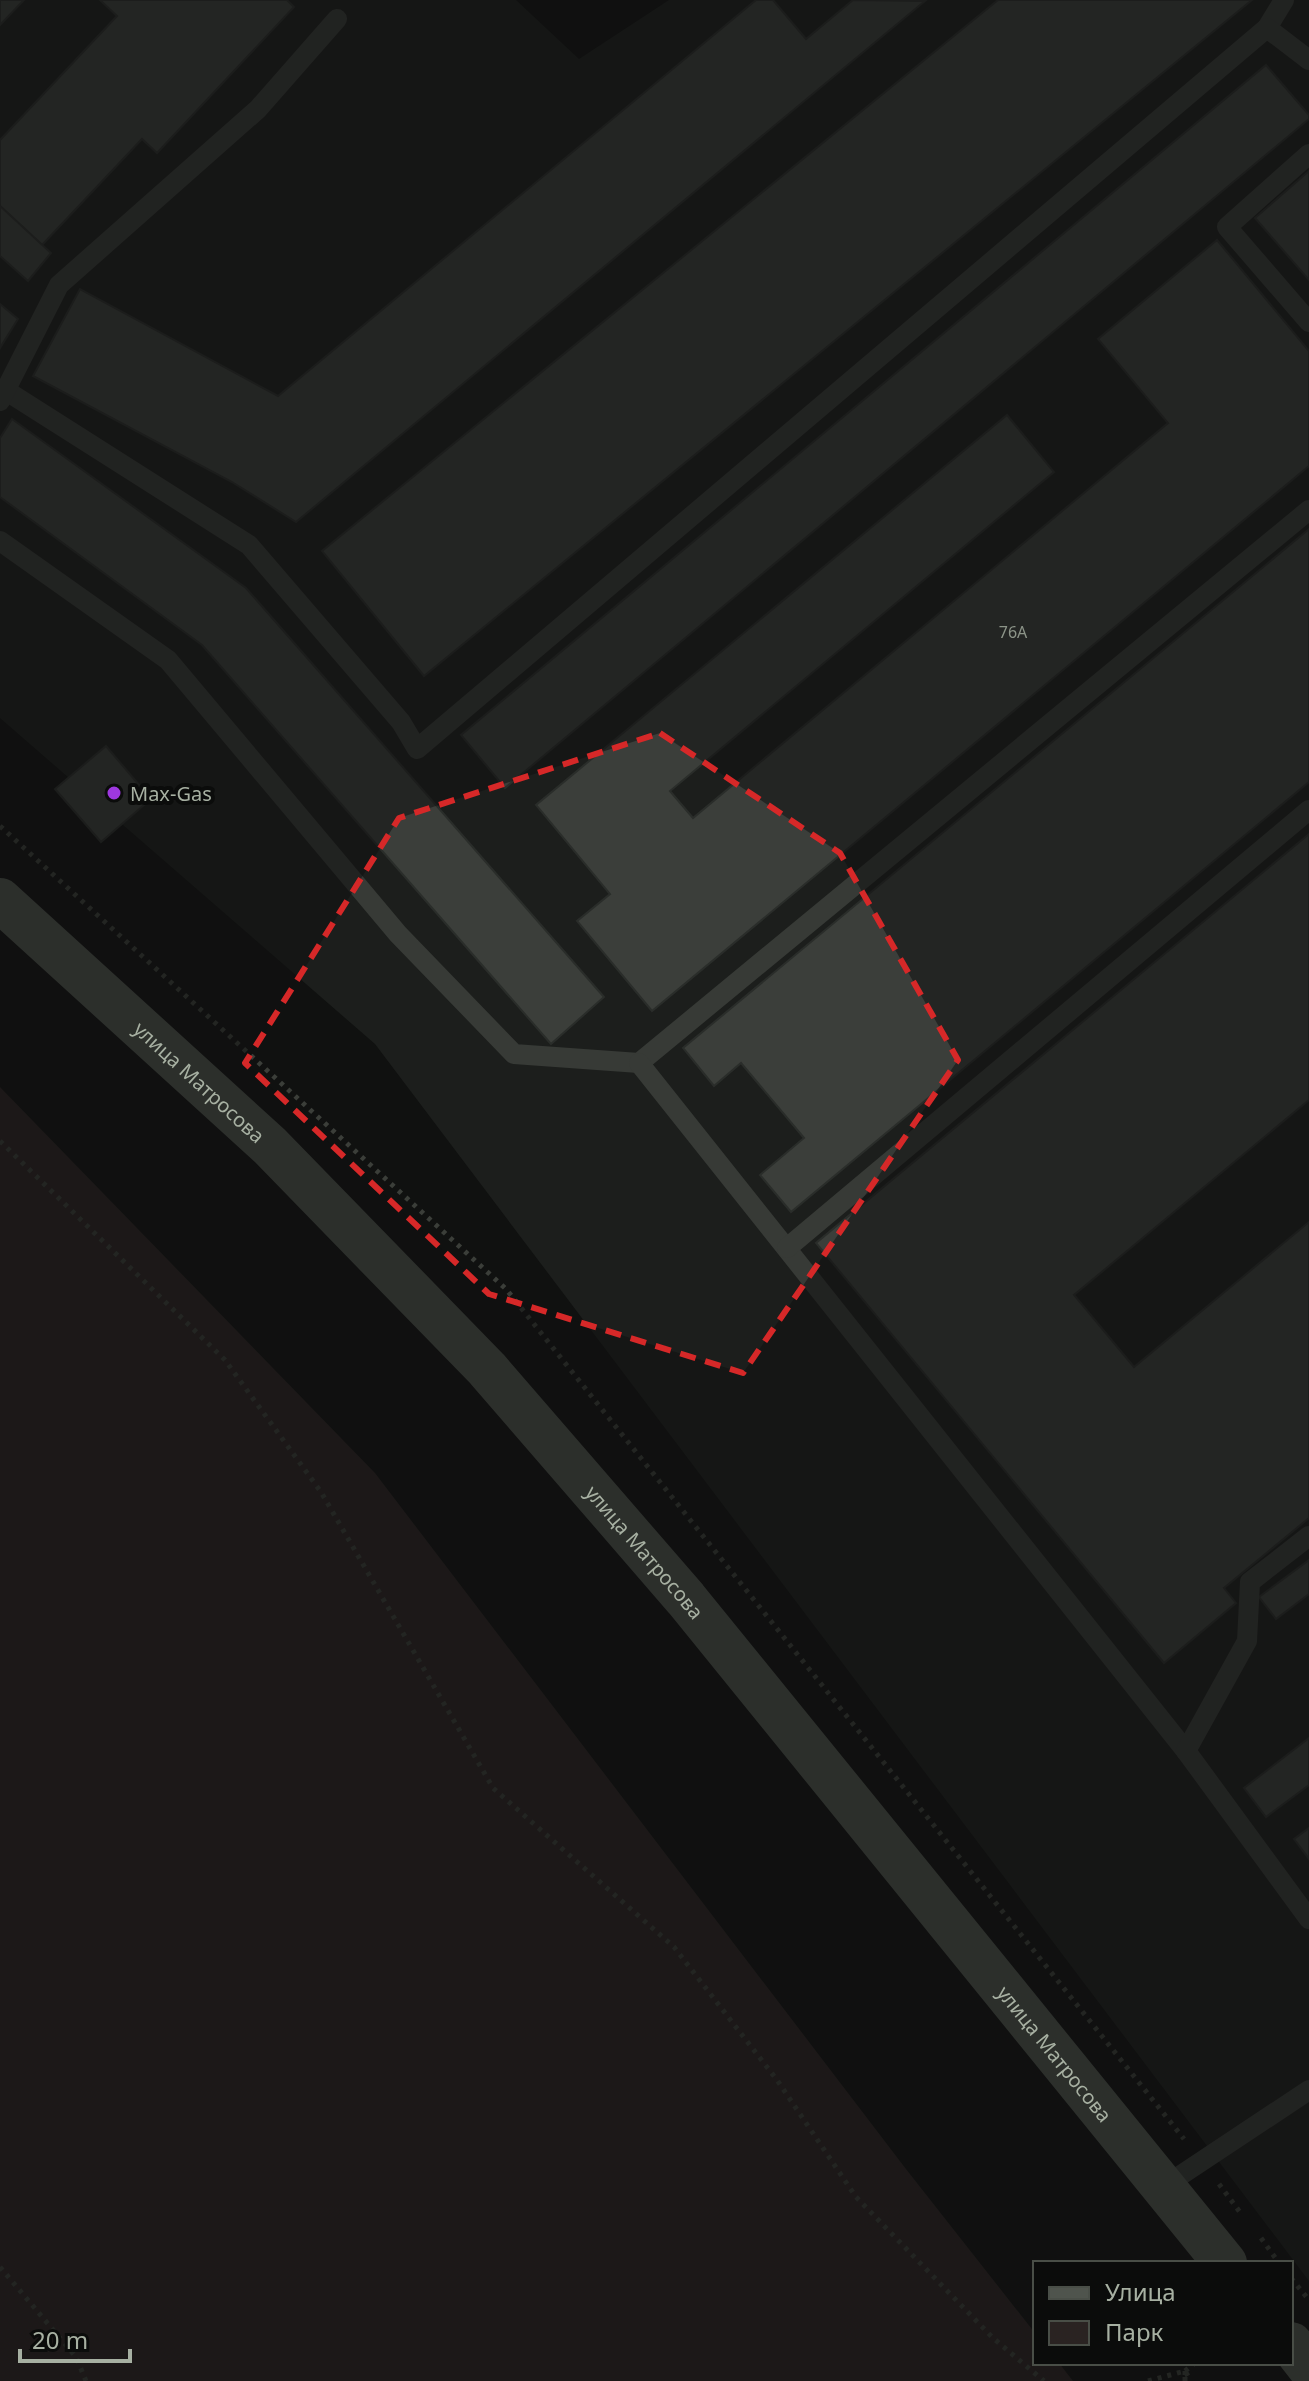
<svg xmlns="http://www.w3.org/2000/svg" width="1309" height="2381" viewBox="0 0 1309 2381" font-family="'Noto Sans',sans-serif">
<rect width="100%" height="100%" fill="#101110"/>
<polygon fill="#1c1e1c" points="0,0 516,0 579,59 669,0 1309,0 1309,2281 375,1044 0,718"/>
<polygon fill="#2a2322" points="0,1087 375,1473 906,2169 1035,2333 1035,2363 1059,2363 1073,2381 0,2381"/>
<g fill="#3b3e3a" stroke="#2a2d2a" stroke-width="2">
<polygon points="0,0 24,0 0,25"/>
<polygon points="100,0 287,0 294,7 157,153 142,139 42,245 0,206 0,140 117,16"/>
<polygon points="756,0 773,0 806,39 853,0 925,1 296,522 232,482 33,376 80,289 278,396"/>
<polygon points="998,0 1252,0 424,676 322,551"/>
<polygon points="1266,65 1309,115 1309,119 505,788 461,735"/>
<polygon points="1309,171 1309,280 1255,218"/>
<polygon points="0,206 51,253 28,281 0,256"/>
<polygon points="1217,240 1309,351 1309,466 652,1011 577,921 610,894 536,805 1007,415 1054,472 670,791 693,818 1168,423 1098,339"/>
<polygon points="0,304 18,319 0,348"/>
<polygon points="12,419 246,588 604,997 551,1044 202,645 0,497 0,438"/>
<polygon points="1309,529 1309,782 791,1212 760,1175 804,1138 741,1063 714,1086 683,1048"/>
<polygon points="106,746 151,799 101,842 55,789"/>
<polygon points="1309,834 1309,1100 1074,1295 1134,1367 1309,1222 1309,1518 1224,1588 1236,1603 1164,1663 816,1243"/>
<polygon points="1309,1560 1309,1594 1276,1619 1259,1597"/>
<polygon points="1309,1738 1309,1785 1266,1817 1244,1788"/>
<polygon points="1309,1828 1309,1859 1294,1839"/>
</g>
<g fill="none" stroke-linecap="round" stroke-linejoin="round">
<g stroke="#3b3e39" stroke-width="5" stroke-dasharray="4 6" stroke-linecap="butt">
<polyline points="0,826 506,1289 1184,2139"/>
<polyline points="0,1141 225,1360 321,1492 493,1788 674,1947 777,2080 856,2197 993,2338 1044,2381"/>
<polyline points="1219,2184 1242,2215"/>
<polyline points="1261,2238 1279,2263"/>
<polyline points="0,2267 76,2357 86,2381"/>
<polyline points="1291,2278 1309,2300"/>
<polyline points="1185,2371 1195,2363"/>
<polyline points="1148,2381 1185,2371 1191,2381"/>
<polyline points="1185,2381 1185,2371 1185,2381"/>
</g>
<g stroke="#373a36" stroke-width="20">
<polyline points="1267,28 1284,0"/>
<polyline points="1309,154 1227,227 1309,322"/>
<polyline points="5,390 249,545 401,722 417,749 1267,28 1309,60"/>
<polyline points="0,401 59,285 258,109 337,19"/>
<polyline points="0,541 168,660 398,934 514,1054 639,1063 1309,510"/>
<polyline points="639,1063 1186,1751"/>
<polyline points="787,1248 1309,810"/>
<polyline points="1309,1536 1250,1582 1247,1641 1186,1751 1309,1919"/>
<polyline points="1163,2187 1309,2090"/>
</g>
<g stroke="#4f544d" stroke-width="44">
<path id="s1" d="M0,900L270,1146L487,1369L686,1599L1225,2263"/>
<polyline points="1291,2344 1309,2367"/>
</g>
</g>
<path d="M0 0H1309V2381H0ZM660,733L840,853L958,1060L743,1373L489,1294L245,1063L399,818Z" fill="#101110" fill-opacity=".55" fill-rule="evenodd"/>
<path fill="none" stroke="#d62828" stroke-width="6" stroke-dasharray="16 10" stroke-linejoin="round" d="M660,733L840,853L958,1060L743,1373L489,1294L245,1063L399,818Z"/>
<circle fill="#9e38e0" stroke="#0b0c0b" stroke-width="3" cx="114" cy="793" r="8"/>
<g text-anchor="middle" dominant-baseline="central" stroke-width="8" stroke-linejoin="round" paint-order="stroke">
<g font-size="16" fill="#8c9488">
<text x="1013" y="632">76А</text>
</g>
<g font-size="20" fill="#a7b0a2" stroke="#0b0c0b" text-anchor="start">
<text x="130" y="793">Max-Gas</text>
</g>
<g font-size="20" fill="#a7b0a2" stroke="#0b0c0b">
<text stroke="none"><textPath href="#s1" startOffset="270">улица Матросова</textPath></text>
<text stroke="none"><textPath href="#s1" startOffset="918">улица Матросова</textPath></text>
<text stroke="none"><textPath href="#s1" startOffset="1566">улица Матросова</textPath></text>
</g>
</g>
<rect x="1033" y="2261" width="260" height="104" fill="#0b0c0b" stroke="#494e47" stroke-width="2"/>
<rect x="1049" y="2287" width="40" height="12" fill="#4f544d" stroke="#494e47" stroke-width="2"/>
<text x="1105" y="2301" font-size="24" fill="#a7b0a2">Улица</text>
<rect x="1049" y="2321" width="40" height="24" fill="#2a2322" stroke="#494e47" stroke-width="2"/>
<text x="1105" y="2341" font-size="24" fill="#a7b0a2">Парк</text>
<path d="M20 2349v12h110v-12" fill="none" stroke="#a7b0a2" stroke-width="4"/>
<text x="32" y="2349" font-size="24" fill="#a7b0a2" stroke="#0b0c0b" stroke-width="6" paint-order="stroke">20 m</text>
</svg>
